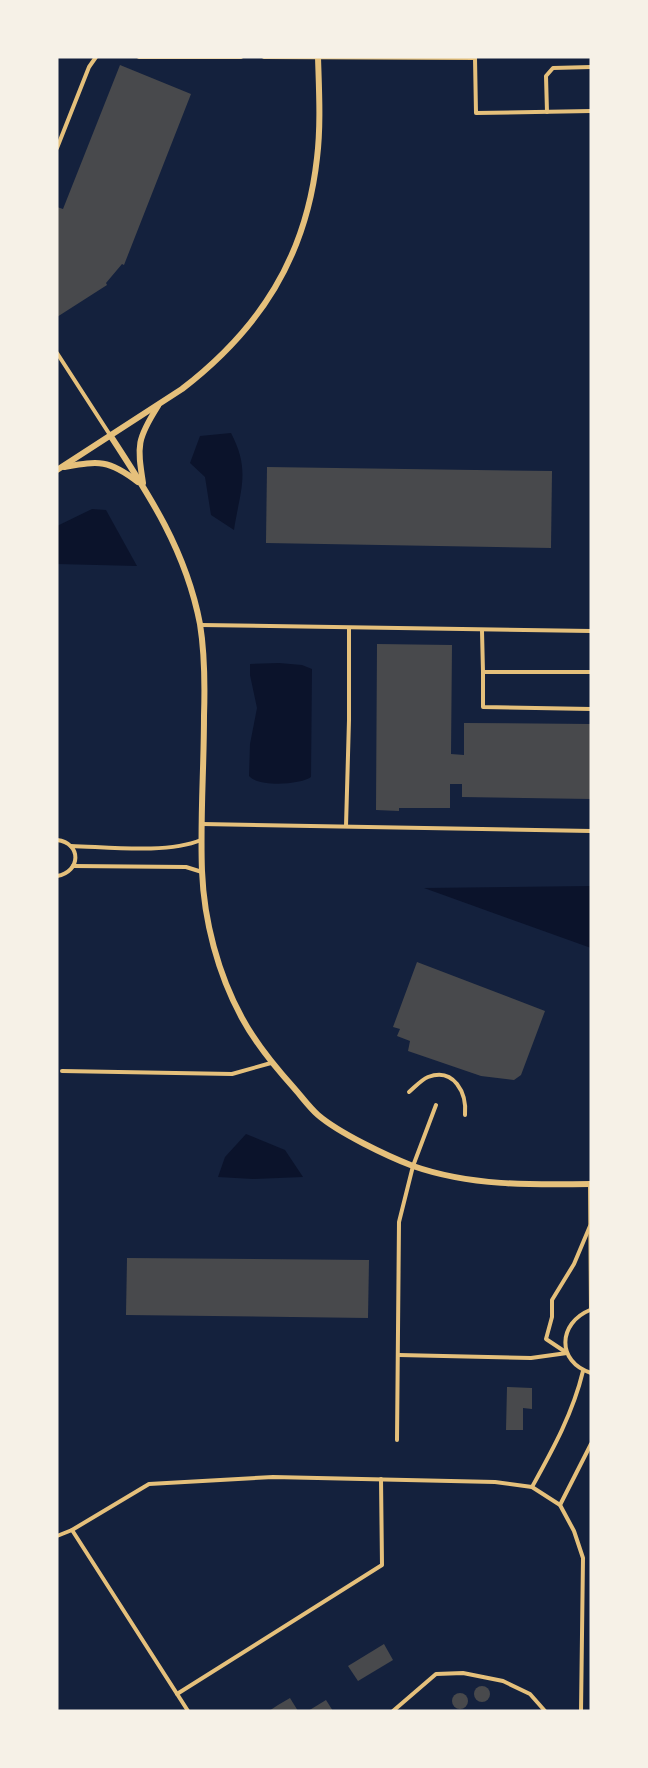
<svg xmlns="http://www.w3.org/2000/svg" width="648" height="1768" viewBox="0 0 648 1768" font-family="Roboto,sans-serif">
<rect width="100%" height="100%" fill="#14213d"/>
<g fill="#0b132b">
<path d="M231,433C251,471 240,490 234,530L211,515L205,477L190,463L200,436Z"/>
<polygon points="92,509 106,510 137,566 57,564 57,526"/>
<path d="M279,663L302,665L312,669L311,777C300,785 258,787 249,776L250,744L257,708L250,675V664Z"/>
<polygon points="591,886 591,948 424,888"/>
<polygon points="246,1134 285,1150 303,1177 253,1179 218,1177 225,1157"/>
</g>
<g fill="#48494c">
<polygon points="120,65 191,94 124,265 122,264 106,283 107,285 57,317 57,207 63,209"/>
<polygon points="267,467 552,471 551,548 266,543"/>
<polygon points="377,644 452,645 451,754 464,755 464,723 591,724 591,799 462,797 462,784 450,784 450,808 399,808 399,811 376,810"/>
<polygon points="417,962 545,1011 521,1075 514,1080 481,1076 408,1051 410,1041 397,1036 400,1029 393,1027"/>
<polygon points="127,1258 369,1260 368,1318 126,1315"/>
<polygon points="507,1387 532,1388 532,1409 523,1408 523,1430 506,1430"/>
<polygon points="384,1644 393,1660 358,1681 348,1666"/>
<circle cx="482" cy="1694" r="8"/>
<circle cx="460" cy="1701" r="8"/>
<polygon points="290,1698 298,1711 269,1711 278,1705"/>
<polygon points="326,1700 333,1711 308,1711"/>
</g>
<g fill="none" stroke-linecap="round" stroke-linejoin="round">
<g stroke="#e5c07b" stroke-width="4">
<polyline points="139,57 241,57"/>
<polyline points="264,57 475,58"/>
<polyline points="475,58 476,113 591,111"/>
<polyline points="547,112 546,76 553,68 591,67"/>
<polyline points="57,148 89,67 96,57"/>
<polyline points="57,353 110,435"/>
<polyline points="201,625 591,631"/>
<polyline points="482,631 483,672"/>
<polyline points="591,672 483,672 483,707 591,709"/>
<polyline points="202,824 591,831"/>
<polyline points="346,826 349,720 349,628"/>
<path d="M57,840C82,843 81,872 57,876"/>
<path d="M71,846C108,847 167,854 201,840"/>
<polyline points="73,866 186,867 202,872"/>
<polyline points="62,1071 232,1074 271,1063"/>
<path d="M409,1092C415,1087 421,1080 428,1077C454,1067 467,1093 465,1115"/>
<polyline points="590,1184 591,1310"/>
<path d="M590,1310C558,1323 556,1362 591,1373"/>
<polyline points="567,1353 546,1339 552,1317 552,1300 574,1264 590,1226"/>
<polyline points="399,1355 531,1358 567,1353"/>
<polyline points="397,1440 399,1222 413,1166 436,1105"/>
<path d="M532,1487C553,1449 573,1413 583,1371"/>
<polyline points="560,1505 591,1444"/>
<polyline points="72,1530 188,1711"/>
<polyline points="57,1536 72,1530 149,1484 273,1477 495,1482 532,1487 560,1505 574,1531 583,1558 581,1711"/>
<polyline points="177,1694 382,1565 381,1479"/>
<polyline points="393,1711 436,1674 463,1673 503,1681 530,1694 545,1711"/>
</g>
<g stroke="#e5c07b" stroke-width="6">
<path d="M110,435C150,496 186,551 200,624C205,655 205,685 204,716C204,768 200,819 202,871C204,921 218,974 242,1018C256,1044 275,1067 294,1088C302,1097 309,1107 318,1115C339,1133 387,1156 413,1166C470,1186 531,1185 591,1184"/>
<path d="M64,467C99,461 108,459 138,482"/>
<path d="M57,470L182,389C260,329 306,257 317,158C321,125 319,90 318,57"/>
<path d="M143,483C137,445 137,439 158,406"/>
</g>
</g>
<rect width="648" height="1768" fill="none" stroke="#f6f1e7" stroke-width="117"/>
</svg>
